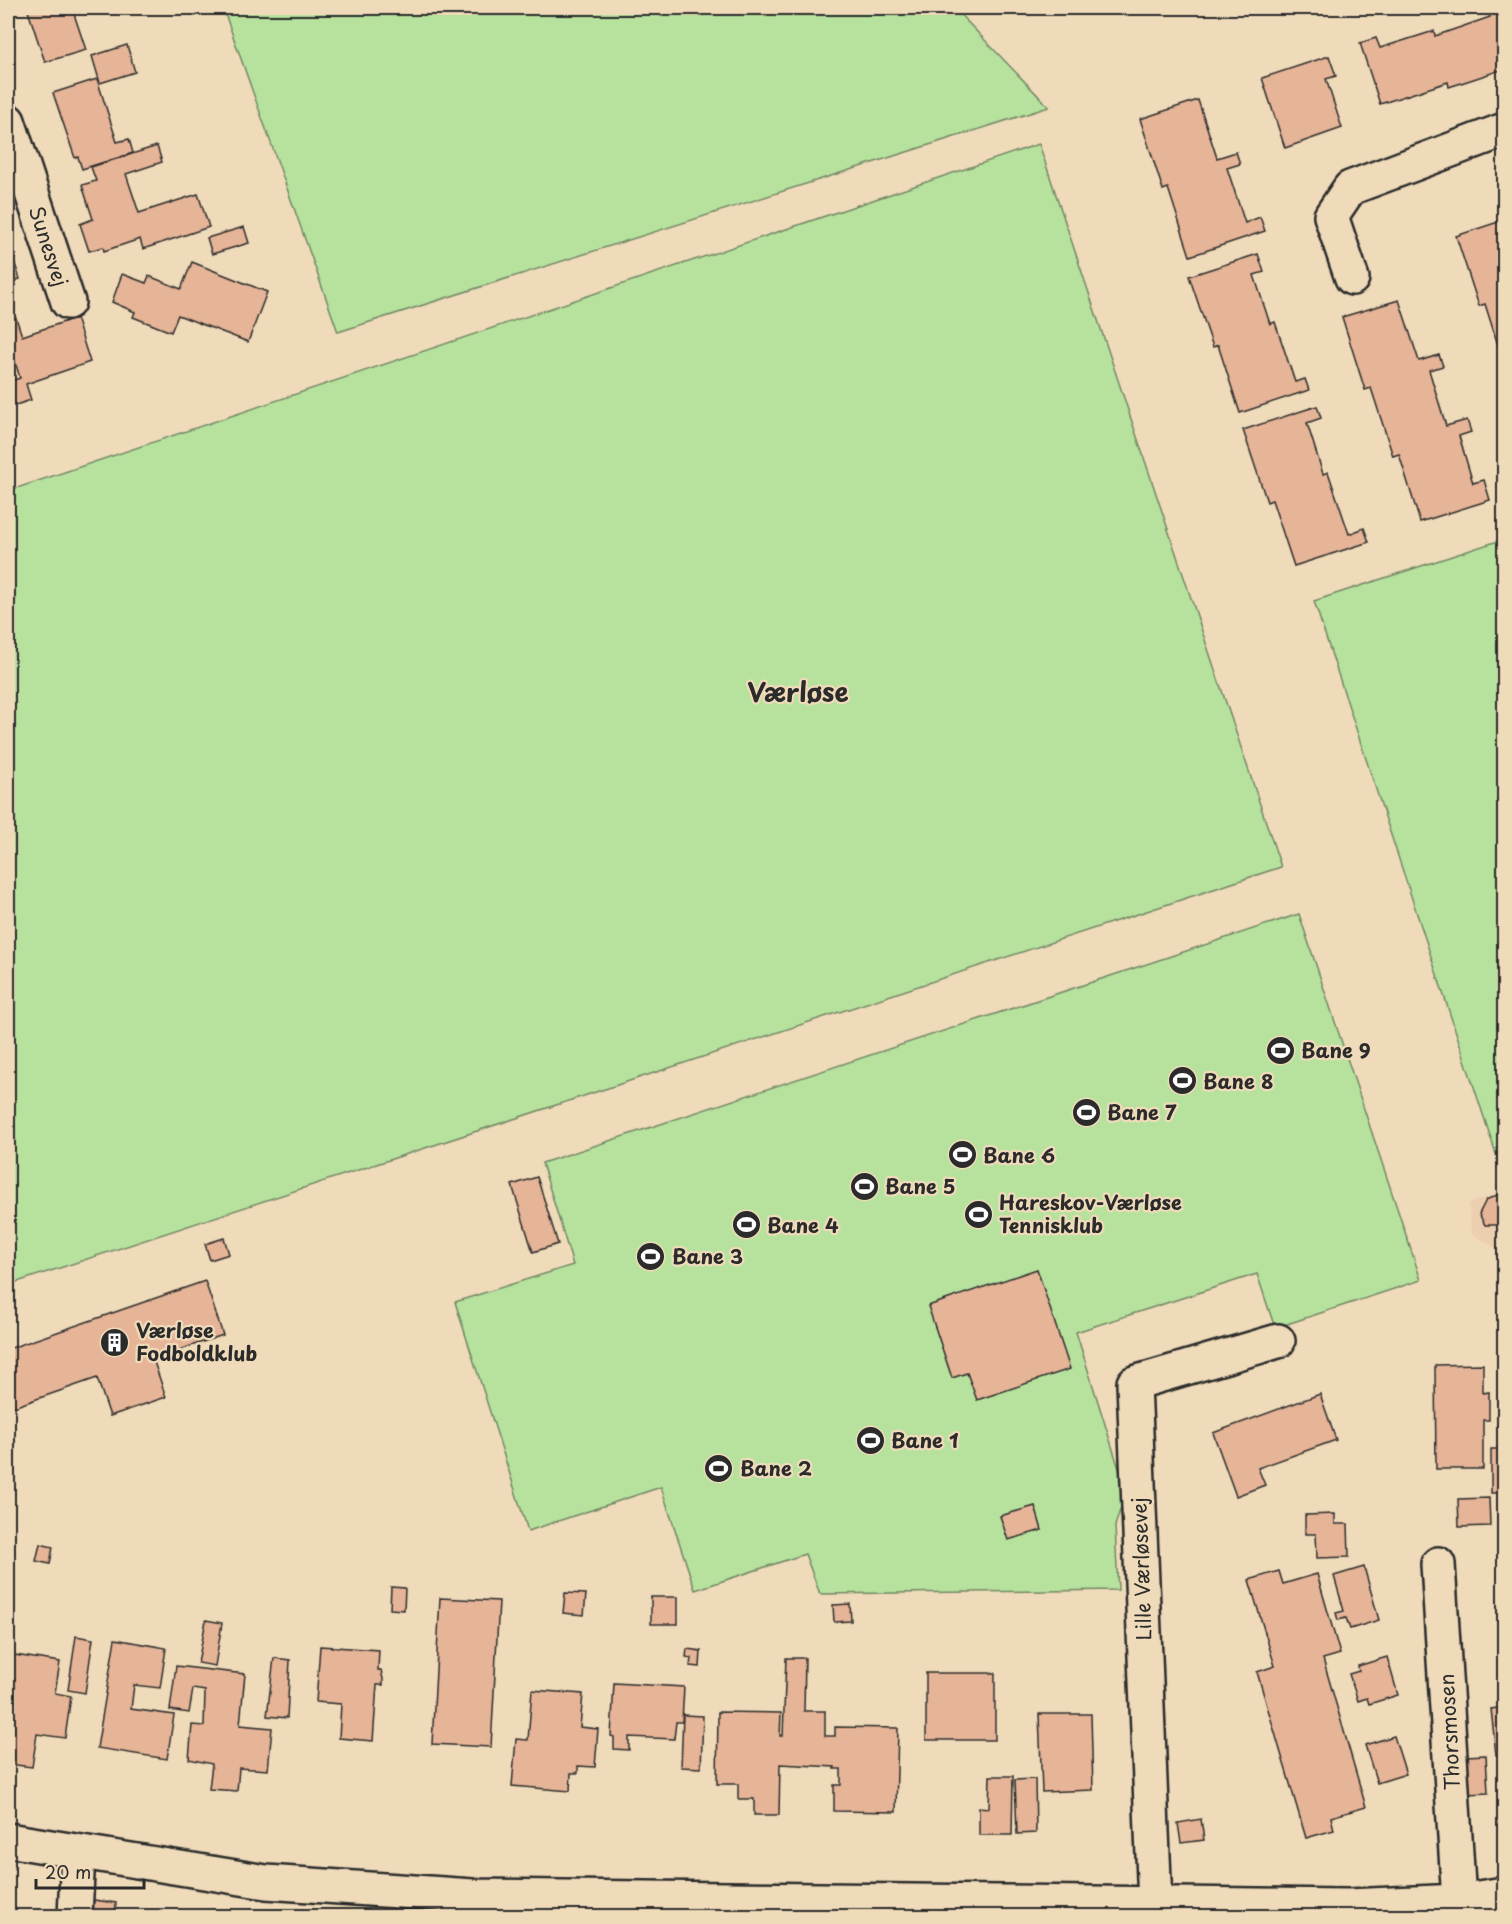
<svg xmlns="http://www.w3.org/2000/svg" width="1512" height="1924" viewBox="0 0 1512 1924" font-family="'Playpen Sans',sans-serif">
<rect width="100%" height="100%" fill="#efdbb9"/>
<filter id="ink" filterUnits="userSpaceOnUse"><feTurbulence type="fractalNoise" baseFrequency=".0167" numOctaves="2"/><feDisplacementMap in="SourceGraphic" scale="12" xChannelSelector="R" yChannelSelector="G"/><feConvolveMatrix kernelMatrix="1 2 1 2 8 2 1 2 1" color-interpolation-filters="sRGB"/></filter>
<g filter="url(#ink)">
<polygon fill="#eccfaf" points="1504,1191 1504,1253 1472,1234 1468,1204"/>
<g fill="#b7e29e" stroke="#718664" stroke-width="1.5">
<polygon points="223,8 954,8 1049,107 338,332"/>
<polygon points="1039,144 1281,867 8,1285 8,491"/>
<polygon points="1504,539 1504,1168 1501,1169 1314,601"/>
<polygon points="1299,914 1421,1280 1275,1328 1257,1274 1076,1332 1126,1491 1115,1526 1118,1590 820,1594 805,1554 695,1590 661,1487 528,1531 455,1302 573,1265 542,1163"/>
</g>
<g fill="#e6b497" stroke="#2b2b2b" stroke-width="1.5">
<polygon points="27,8 72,8 86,50 45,62"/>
<polygon points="1487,8 1504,8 1504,69 1449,87 1448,82 1380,104 1360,43 1376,38 1380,48 1434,31 1435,36 1490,17"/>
<polygon points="127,45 135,72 100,83 92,56"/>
<polygon points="1329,56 1336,76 1326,79 1342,128 1285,148 1262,78"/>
<polygon points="97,79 117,142 129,139 133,153 82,169 78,157 75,158 53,93"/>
<polygon points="1198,100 1217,158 1236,152 1240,164 1227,168 1245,223 1260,217 1265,231 1190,256 1168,188 1163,190 1140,119"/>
<polygon points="157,146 162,162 126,174 139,213 198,194 209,227 143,249 140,239 104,251 103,247 89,251 80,224 93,219 82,185 96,181 91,167"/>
<polygon points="1504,220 1504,364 1485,304 1479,306 1456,236"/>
<polygon points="244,227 249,243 212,254 207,238"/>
<polygon points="8,243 20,279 8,283"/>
<polygon points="1258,254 1264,272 1254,275 1270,324 1275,322 1295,382 1305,379 1309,390 1240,413 1218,345 1213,347 1189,276"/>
<polygon points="192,262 267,292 248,342 178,315 171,332 133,317 135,312 112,302 122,274 146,283 149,276 181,289"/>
<polygon points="1399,300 1419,361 1439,355 1443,366 1429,370 1446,426 1467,420 1471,432 1459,436 1473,483 1484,480 1490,500 1420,522 1399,454 1393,456 1371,388 1365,390 1342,317"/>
<polygon points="16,318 22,336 76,318 90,362 26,384 31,400 10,407 8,382 20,378 10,345 8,346 8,321"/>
<polygon points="1317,406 1321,418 1307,423 1323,474 1328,472 1349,534 1364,528 1369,542 1294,566 1272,500 1267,502 1243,430"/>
<polygon points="537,1177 558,1244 533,1252 512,1185"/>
<polygon points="1497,1195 1504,1196 1504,1225 1485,1225 1479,1214 1486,1200"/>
<polygon points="224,1238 229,1254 210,1260 205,1244"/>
<polygon points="1037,1269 1070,1369 977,1400 967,1373 952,1378 928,1306"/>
<polygon points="205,1281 223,1335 153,1359 166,1397 110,1416 97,1378 8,1409 8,1349"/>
<polygon points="1483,1364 1483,1393 1489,1392 1489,1420 1483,1420 1483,1469 1436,1469 1435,1365"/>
<polygon points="1320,1394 1336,1440 1258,1468 1265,1485 1236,1496 1213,1433"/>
<rect x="1491" y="1449" width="13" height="44"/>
<polygon points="1489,1498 1490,1526 1459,1527 1458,1499"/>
<polygon points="1035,1506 1042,1530 1008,1540 1000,1516"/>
<polygon points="1335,1514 1335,1524 1348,1524 1349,1557 1317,1558 1316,1534 1305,1534 1305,1515"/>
<polygon points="40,1544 53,1547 50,1564 36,1561"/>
<polygon points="1364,1567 1379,1620 1350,1629 1346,1618 1338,1620 1336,1613 1344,1611 1334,1576"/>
<polygon points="1279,1571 1283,1584 1317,1574 1340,1654 1323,1659 1366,1807 1331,1817 1334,1830 1306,1838 1257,1672 1275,1666 1249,1580"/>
<polygon points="391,1587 405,1588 404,1610 390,1609"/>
<polygon points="565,1593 586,1594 584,1615 563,1613"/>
<rect x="651" y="1597" width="27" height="27"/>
<polygon points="440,1598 499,1601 491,1747 432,1744"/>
<polygon points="850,1604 851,1621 834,1622 833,1605"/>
<polygon points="206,1620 222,1623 215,1666 198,1663"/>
<polygon points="76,1636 93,1639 85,1693 68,1690"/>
<polygon points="115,1639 166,1648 160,1688 134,1685 131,1709 174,1715 167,1759 97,1748"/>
<polygon points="320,1646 379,1650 378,1670 381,1670 383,1679 383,1685 377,1685 373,1741 339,1738 341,1704 316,1702"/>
<polygon points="687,1649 701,1651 700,1667 690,1666 691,1658 686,1657"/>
<polygon points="8,1654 60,1662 55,1693 71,1696 65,1738 37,1734 32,1767 8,1764"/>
<polygon points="1387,1657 1398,1695 1369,1704 1367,1698 1358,1701 1349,1674 1359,1671 1358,1666"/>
<polygon points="274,1658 290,1660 287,1718 267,1716"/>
<polygon points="786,1658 805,1658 804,1711 825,1711 825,1736 835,1736 835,1727 898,1728 896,1812 834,1811 834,1785 841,1785 841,1769 834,1769 835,1767 780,1764 779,1815 754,1815 754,1799 738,1799 738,1784 717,1784 718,1712 781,1713 780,1736 783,1736"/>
<polygon points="176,1666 245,1674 240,1725 272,1728 268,1770 239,1768 237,1791 209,1789 212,1764 189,1759 192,1725 204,1726 205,1691 193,1689 189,1713 170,1710"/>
<rect x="926" y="1673" width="69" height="67"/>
<polygon points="614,1683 684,1687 682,1722 676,1722 674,1739 629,1737 629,1750 614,1749 614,1737 611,1736"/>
<polygon points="532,1690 583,1694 580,1727 598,1729 595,1767 578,1766 578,1773 571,1773 570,1791 512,1786 516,1739 528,1740"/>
<polygon points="1504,1707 1504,1754 1496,1755 1491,1709"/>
<polygon points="1039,1714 1091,1714 1093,1790 1042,1792"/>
<polygon points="683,1715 703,1716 701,1768 681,1767"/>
<polygon points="1394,1736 1406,1774 1377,1783 1365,1745"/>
<polygon points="1486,1755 1488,1793 1468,1794 1466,1756"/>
<polygon points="990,1776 1013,1776 1012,1835 979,1835 979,1807 989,1808"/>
<polygon points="1035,1779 1036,1833 1017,1834 1015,1780"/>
<polygon points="1201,1819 1204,1840 1181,1843 1178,1823"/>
<polygon points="86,1899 116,1903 115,1916 84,1916"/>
</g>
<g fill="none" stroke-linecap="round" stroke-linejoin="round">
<defs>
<g id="minor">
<polyline points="8,121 68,302"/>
<polyline points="1352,278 1331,216 1350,188 1504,130"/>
<polyline points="1438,1564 1459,1901"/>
<polyline points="8,1840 266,1882 473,1896 1348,1906 1459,1901 1504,1894"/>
<polyline points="1155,1905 1134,1383 1278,1341"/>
<polyline points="75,1916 78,1853"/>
</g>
</defs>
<use href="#minor" stroke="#2b2b2b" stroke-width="38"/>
<use href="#minor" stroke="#efdbb9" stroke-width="33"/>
</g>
</g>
<defs>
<symbol id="stadium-disc" viewBox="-11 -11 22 22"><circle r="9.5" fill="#2b2b2b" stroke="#efdbb9"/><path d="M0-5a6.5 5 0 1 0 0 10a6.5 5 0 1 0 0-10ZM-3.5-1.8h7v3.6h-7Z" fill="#fff"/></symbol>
<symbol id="building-disc" viewBox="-11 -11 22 22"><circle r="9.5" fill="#2b2b2b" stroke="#efdbb9"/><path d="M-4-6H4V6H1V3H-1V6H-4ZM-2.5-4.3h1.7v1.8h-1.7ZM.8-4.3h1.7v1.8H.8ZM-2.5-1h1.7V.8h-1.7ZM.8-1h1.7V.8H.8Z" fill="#fff"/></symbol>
</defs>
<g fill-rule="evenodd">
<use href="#stadium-disc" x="1264" y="1034" width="33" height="33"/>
<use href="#stadium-disc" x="1166" y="1064" width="33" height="33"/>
<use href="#stadium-disc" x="1070" y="1096" width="33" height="33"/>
<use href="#stadium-disc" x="946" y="1138" width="33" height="33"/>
<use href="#stadium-disc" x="848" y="1170" width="33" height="33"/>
<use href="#stadium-disc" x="962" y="1198" width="33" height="33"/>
<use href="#stadium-disc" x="730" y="1208" width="33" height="33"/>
<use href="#stadium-disc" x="634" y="1240" width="33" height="33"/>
<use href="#building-disc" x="98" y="1326" width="33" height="33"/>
<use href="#stadium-disc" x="854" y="1424" width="33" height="33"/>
<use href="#stadium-disc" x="702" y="1452" width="33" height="33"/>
</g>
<g text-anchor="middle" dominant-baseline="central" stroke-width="4.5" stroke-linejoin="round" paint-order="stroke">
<g font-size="20" fill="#2b2b2b" stroke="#efdbb9">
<text transform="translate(49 246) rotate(72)">Sunesvej</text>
<text transform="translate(1141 1569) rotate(-92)">Lille Værløsevej</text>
<text transform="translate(1449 1732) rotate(-93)">Thorsmosen</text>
</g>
<g font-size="20" font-weight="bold" fill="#2b2b2b" stroke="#efdbb9" text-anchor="start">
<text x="1301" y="1050">Bane 9</text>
<text x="1203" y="1081">Bane 8</text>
<text x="1107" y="1112">Bane 7</text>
<text x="983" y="1155">Bane 6</text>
<text x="885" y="1186">Bane 5</text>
<text x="999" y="1202">Hareskov-Værløse<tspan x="999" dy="23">Tennisklub</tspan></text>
<text x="767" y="1225">Bane 4</text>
<text x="672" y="1256">Bane 3</text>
<text x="136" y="1330">Værløse<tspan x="136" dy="23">Fodboldklub</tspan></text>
<text x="891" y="1440">Bane 1</text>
<text x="740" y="1468">Bane 2</text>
</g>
<g font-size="26" font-weight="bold" fill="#2b2b2b" stroke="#efdbb9">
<text x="798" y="691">Værløse</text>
</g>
</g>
<rect width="1512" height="1924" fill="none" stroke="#efdbb9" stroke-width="30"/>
<rect x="15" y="15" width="1482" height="1894" fill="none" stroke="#2b2b2b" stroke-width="2" filter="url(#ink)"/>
<path d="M36 1879v9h108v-9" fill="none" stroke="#2b2b2b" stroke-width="3"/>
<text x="45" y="1879" font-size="18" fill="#2b2b2b" stroke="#efdbb9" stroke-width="4.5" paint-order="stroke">20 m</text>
</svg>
